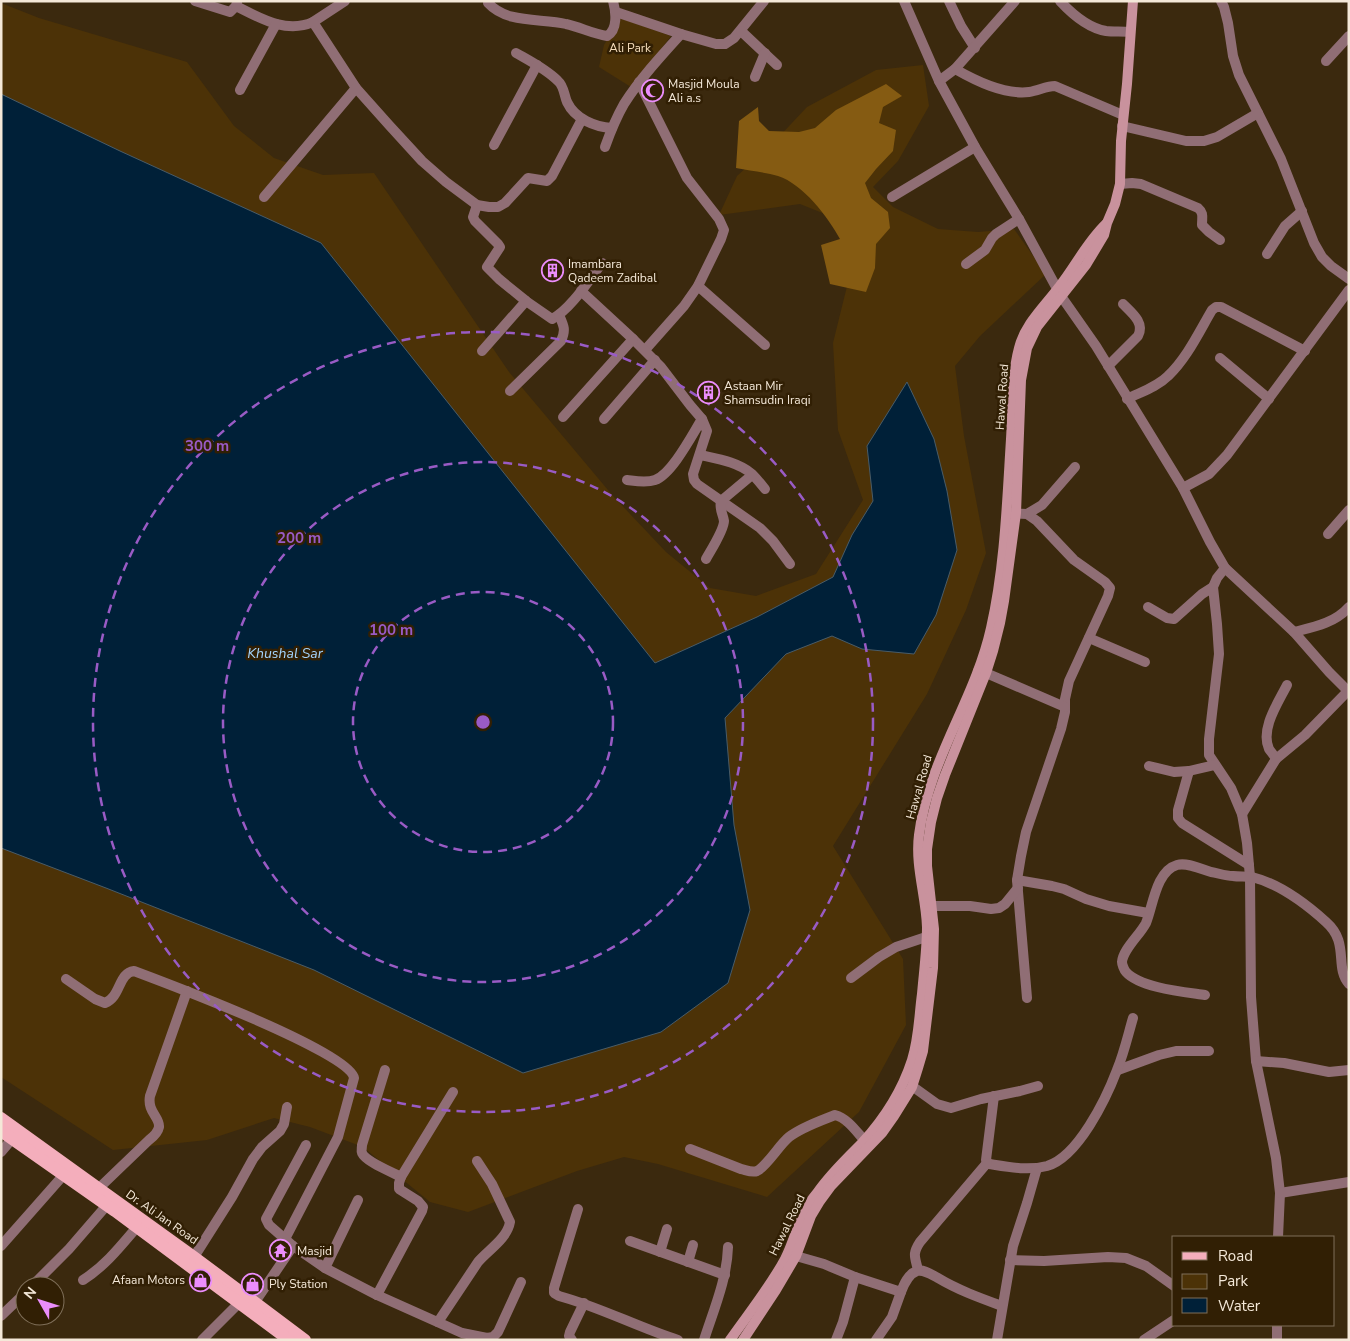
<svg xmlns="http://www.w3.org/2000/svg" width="1350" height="1341" viewBox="0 0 1350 1341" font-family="'Nunito Sans',sans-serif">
<rect width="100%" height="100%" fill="#3b290e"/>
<g fill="#4c3207">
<polygon points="1,3 39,18 187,62 234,126 274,158 323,175 374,173 509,372 613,496 666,552 710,588 756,596 816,574 863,500 838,430 833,343 852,266 840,220 800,204 719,215 737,176 775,141 807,107 876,70 923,65 929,106 898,161 873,187 893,207 938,229 978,232 1014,229 1046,274 980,336 955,366 964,436 986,553 966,610 927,694 833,846 903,959 906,1025 859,1112 767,1197 658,1164 624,1157 577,1171 468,1212 430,1202 363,1147 310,1127 274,1118 207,1140 113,1150 1,1077"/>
<polygon points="620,18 671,36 631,87 599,67 604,45"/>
</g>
<path fill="#855b12" d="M886,84L902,96L883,107L879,123L896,130L893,151L876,169L865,183L871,198L888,212L890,228L876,244L875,268L866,292L830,284L821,245L840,239C828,217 803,184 778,176C765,172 750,171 736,168L739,121L758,107L759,121L769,131L799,132L815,128L836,110Z"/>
<polygon fill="#002038" stroke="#495c68" points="1,94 120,151 321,243 655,663 757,617 833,577 852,535 873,501 867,446 907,382 934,439 947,491 957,550 936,615 914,654 862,649 832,636 786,654 725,718 734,825 750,910 728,983 661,1032 523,1073 314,970 106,888 1,848"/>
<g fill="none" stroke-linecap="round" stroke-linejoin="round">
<g stroke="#906e75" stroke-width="10">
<polyline points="195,1 230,12 236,6 237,2"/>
<path d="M490,1L488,3C507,24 541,18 566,24C580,27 593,34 607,36C618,30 616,12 613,1"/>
<polyline points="904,1 939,81 975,147 1019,219 1061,296 1096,346 1183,488 1210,542 1225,568 1294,632 1329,672 1349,692"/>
<polyline points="949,1 961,26 975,48"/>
<path d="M1060,1C1072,14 1089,28 1106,31C1114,32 1122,31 1130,32"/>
<polyline points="1221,1 1224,7 1228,23 1233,56 1239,75 1281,159 1314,243 1322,257 1331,266 1349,279"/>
<path d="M236,6C260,18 286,34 313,22L345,1"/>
<polyline points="616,12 681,34 716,44 725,44 734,38 764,1"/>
<polyline points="313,22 356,88 389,125 422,161 446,182 477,205 489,207 498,207 505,203 528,178 547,181 552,176 582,119"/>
<polyline points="741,31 777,65"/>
<path d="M516,53C530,61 546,69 558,81C564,86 564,95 567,102C575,119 595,127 612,128"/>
<polyline points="1326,61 1349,36"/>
<path d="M955,69C976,81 1004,95 1029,92C1038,91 1046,86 1055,86L1123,115"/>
<polyline points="755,77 765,53"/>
<polyline points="939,81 955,69 1015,1"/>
<polyline points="639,82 687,178 719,219 724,230 721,239 698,286 684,306 645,350"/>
<polyline points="240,90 276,24"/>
<polyline points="1122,126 1186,141 1204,141 1217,137 1258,113"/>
<polyline points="494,145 537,65"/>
<path d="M605,147C610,133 616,118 624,104C640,79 661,56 681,34"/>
<path d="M1120,184L1132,183L1141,184L1198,208C1204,213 1202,217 1202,225L1209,232L1220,240"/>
<polyline points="264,197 356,88"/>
<polyline points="892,197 975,147"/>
<path d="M477,205L473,217L475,221L498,244L500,247L487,267L499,279L526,301L552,319C571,309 589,280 602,263"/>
<polyline points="1267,254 1285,226 1302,211"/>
<polyline points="966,264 985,250 992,238 996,234 1019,219"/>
<polyline points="698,286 765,345"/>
<polyline points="581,291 633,339 661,367 690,405 702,419 707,431 693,474 694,480 697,484 760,528 773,541 790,564"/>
<polyline points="482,351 526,301"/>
<polyline points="1220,358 1269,399"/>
<path d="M1108,366L1138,336C1145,323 1132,313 1123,304"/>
<path d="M510,391L561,341C566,330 564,326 559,315"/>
<path d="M1127,399C1141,392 1157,387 1168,376C1187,358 1199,332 1212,310L1216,307H1221L1305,351"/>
<polyline points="563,417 633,339"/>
<polyline points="604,419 655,360"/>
<path d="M700,455C718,459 738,462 752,474C757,479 761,484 765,489"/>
<path d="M627,480C636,481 646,483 655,480C672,474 692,435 702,419"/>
<polyline points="1183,488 1209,474 1227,455 1349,290"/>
<polyline points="1009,513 1027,514 1037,521 1074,560 1105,582 1110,588 1108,596 1069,681 1065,699 1065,712 1061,729 1026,832 1021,856 1017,880 1027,998"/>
<polyline points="1027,514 1042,505 1075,467"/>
<polyline points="1328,534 1349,510"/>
<path d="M706,559C711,550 724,530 724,521C723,514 719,509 721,501L752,475"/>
<polyline points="1225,568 1217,578 1213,587 1217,624 1219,654 1209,739 1209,755 1231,788 1242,814 1247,843 1250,877 1251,997 1253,1023 1256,1061 1276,1158 1280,1193 1278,1237"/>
<polyline points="1148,607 1167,618 1174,619 1202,594 1213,587"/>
<path d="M1294,632C1314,627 1335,623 1349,607"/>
<polyline points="1089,638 1145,662"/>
<polyline points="978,671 986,673 1065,707"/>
<path d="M1276,759C1274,755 1271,752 1269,749C1260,729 1278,703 1287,685"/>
<polyline points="1149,766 1174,772 1189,771 1215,765"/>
<polyline points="1189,771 1178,810 1178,818 1182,823 1249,865"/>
<polyline points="1242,814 1276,759 1305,735 1348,691"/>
<polyline points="1017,880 1052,886 1064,889 1086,899 1109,906 1148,913"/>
<polyline points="932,906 970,906 991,909 999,908 1005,904 1018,888"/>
<polyline points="851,978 879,957 896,947 926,937"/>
<path d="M66,979L95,999L105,1003C121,997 118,973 134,971C166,983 350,1052 354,1078L338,1137L285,1239"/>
<path d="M1205,995C1185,992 1140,988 1126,972C1124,970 1122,964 1122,962C1123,949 1140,935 1146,923C1153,906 1156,871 1177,865C1187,862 1201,869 1211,872C1218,873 1225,876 1233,876C1239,877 1246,876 1252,877C1280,884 1305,903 1326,922C1350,943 1334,967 1349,984"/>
<polyline points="1256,1061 1284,1063 1329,1072 1349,1070"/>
<path d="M385,1070L362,1145C362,1148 361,1151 362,1153C366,1162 392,1172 401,1177"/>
<polyline points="1118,1070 1159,1055 1176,1051 1209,1051"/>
<polyline points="905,1081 937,1104 951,1108 981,1099 1020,1091 1038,1086"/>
<path d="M994,1096L986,1160L989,1164C1008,1167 1028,1171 1047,1166C1078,1157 1106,1099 1117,1070C1124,1053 1128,1035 1133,1018"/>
<polyline points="306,1145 266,1219 269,1225 293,1246 325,1268 377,1295 462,1333 487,1338 493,1337 498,1332 521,1282"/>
<path d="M690,1149L741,1169C746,1170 752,1173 757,1171C766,1167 780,1144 789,1137C802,1127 820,1121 835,1115C847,1118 856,1131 864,1140"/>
<polyline points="1,1152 12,1139"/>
<path d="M98,1189L149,1140C153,1137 158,1132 159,1127C160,1117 147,1112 150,1096L187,991"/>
<polyline points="1280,1193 1349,1182"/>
<path d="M578,1209L554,1288V1293L559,1296C600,1307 637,1327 678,1340"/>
<polyline points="630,1241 725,1275"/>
<polyline points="1,1246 68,1170"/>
<polyline points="660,1252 667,1229"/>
<path d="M796,1256L824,1264L855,1277L901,1292C904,1284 908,1274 917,1271C924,1269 932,1275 938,1278C958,1290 980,1298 1002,1306"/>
<polyline points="194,1257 232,1197 253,1159 262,1147 280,1131 284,1124 287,1107"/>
<polyline points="1010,1260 1044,1261 1108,1257 1126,1258 1146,1266 1174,1286"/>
<polyline points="688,1262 693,1245"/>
<polyline points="325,1268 358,1200"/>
<path d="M918,1270C915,1257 912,1254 920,1242L987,1163"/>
<path d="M83,1280C105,1266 120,1247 137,1227"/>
<polyline points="32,1286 69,1249 107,1205"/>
<polyline points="377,1295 422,1211 423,1207 418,1201 399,1189 399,1183 401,1177 453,1092"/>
<polyline points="255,1302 293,1246"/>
<polyline points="1,1316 25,1293"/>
<path d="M438,1322L478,1262C488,1250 507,1239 510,1222L492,1184L477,1161"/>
<polyline points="1277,1325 1277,1340"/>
<polyline points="202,1340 239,1303"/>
<polyline points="572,1340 569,1336 570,1332 584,1303"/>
<path d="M704,1340C714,1309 727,1279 728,1247"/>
<polyline points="836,1340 843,1322 855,1277"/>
<polyline points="876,1340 892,1317 901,1292"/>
<polyline points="997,1340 1013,1246 1027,1203 1037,1168"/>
<polyline points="1144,1340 1174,1320"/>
</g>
<g stroke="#c9929d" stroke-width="10">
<path d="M730,1340C749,1313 770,1287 785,1259C793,1244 796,1228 804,1213C807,1206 812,1199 817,1193C830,1174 846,1159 862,1143C884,1119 902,1091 912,1060C919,1038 919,1016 922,994C924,971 927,949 927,927C926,896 915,866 919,835C928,761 975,700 991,628C1005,566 1007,502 1011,439C1013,409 1011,378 1019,348C1025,324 1044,307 1059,287C1075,267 1087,242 1106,224"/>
<polyline points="743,1340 776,1290 796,1256 811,1216 820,1201 831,1186 882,1133 894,1116 912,1087 918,1068 923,1051 933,968 934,929 927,866 927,849 931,822 937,798 945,775 986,673 993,651 1000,623 1004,601 1016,513 1021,380 1027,348 1037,327 1086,265 1104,235 1107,223 1115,204 1120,184 1121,141 1127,84 1133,1"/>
</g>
<g stroke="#f4aebc" stroke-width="12">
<polyline points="1,1118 194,1257 305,1340"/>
<polyline points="1,1131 115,1211 289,1340"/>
</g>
</g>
<g fill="none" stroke="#995bc5" stroke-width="2.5" stroke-dasharray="9 6">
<circle cx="483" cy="722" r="130"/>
<circle cx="483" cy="722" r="260"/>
<circle cx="483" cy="722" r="390"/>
</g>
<defs>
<symbol id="mosque-ring" viewBox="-11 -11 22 22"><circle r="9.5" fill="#311f04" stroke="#eb8dfc" stroke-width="1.5"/><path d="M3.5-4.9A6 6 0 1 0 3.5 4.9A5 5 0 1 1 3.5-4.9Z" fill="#eb8dfc"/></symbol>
<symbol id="building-ring" viewBox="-11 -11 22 22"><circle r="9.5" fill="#311f04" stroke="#eb8dfc" stroke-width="1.5"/><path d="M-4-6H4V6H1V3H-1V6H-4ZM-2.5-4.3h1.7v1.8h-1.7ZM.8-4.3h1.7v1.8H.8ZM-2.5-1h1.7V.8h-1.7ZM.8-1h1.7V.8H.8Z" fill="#eb8dfc"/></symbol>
<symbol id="temple-ring" viewBox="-11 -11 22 22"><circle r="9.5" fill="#311f04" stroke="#eb8dfc" stroke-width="1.5"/><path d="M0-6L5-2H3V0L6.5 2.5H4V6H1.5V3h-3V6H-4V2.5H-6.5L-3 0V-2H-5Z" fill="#eb8dfc"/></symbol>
<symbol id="shop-ring" viewBox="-11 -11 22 22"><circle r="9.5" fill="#311f04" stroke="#eb8dfc" stroke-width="1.5"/><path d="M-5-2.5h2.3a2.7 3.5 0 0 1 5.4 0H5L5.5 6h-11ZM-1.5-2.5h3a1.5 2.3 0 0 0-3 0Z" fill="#eb8dfc"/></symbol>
</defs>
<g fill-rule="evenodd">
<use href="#mosque-ring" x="640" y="78" width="25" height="25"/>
<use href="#building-ring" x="540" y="258" width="25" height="25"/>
<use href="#building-ring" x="696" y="380" width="25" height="25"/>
<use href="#temple-ring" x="268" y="1238" width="25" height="25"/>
<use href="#shop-ring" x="188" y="1268" width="25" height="25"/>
<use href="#shop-ring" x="240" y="1272" width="25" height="25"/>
</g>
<g text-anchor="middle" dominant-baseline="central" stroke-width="5" stroke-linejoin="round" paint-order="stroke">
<g font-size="12" fill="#f6debc" stroke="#311f04">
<text x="630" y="48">Ali Park</text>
</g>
<g font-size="12" fill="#f4e8d8" stroke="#311f04" text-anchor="start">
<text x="668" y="84">Masjid Moula<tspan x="668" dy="14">Ali a.s</tspan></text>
<text x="568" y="264">Imambara<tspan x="568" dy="14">Qadeem Zadibal</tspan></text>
<text x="724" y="386">Astaan Mir<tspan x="724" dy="14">Shamsudin Iraqi</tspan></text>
<text x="297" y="1251">Masjid</text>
<text x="185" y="1280" text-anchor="end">Afaan Motors</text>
<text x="269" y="1284">Ply Station</text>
</g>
<g font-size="12" fill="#f4e8d8" stroke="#311f04">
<text transform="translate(1002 397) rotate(-86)">Hawal Road</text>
<text transform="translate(919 787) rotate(-74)">Hawal Road</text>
<text transform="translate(162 1217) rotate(35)">Dr. Ali Jan Road</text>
<text transform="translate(787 1225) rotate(-64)">Hawal Road</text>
</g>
<g font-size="14" font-style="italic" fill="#a3d4fe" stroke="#311f04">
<text x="285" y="653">Khushal Sar</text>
</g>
</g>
<circle cx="483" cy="722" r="8" fill="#995bc5" stroke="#311f04" stroke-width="2.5"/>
<g font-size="15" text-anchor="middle" font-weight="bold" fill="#995bc5" stroke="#311f04" stroke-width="5" stroke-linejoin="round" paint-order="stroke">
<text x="207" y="451">300 m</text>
<text x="299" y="543">200 m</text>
<text x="391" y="635">100 m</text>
</g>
<rect width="1350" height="1341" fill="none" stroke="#f4e8d8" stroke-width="5"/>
<rect x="1172" y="1236" width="162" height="90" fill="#311f04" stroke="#7f6f59"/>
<rect x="1182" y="1252" width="25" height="8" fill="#f4aebc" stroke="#7f6f59"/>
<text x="1218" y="1261" font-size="15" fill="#f4e8d8">Road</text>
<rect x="1182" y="1274" width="25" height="15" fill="#4c3207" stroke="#7f6f59"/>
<text x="1218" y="1286" font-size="15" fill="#f4e8d8">Park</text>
<rect x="1182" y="1298" width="25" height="15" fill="#002038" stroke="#7f6f59"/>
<text x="1218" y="1311" font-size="15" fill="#f4e8d8">Water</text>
<g transform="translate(40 1301) rotate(309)"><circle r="24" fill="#311f04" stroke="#7f6f59"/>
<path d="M0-4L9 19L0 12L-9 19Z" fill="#eb8dfc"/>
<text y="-8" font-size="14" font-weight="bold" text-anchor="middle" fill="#f4e8d8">N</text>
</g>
</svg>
